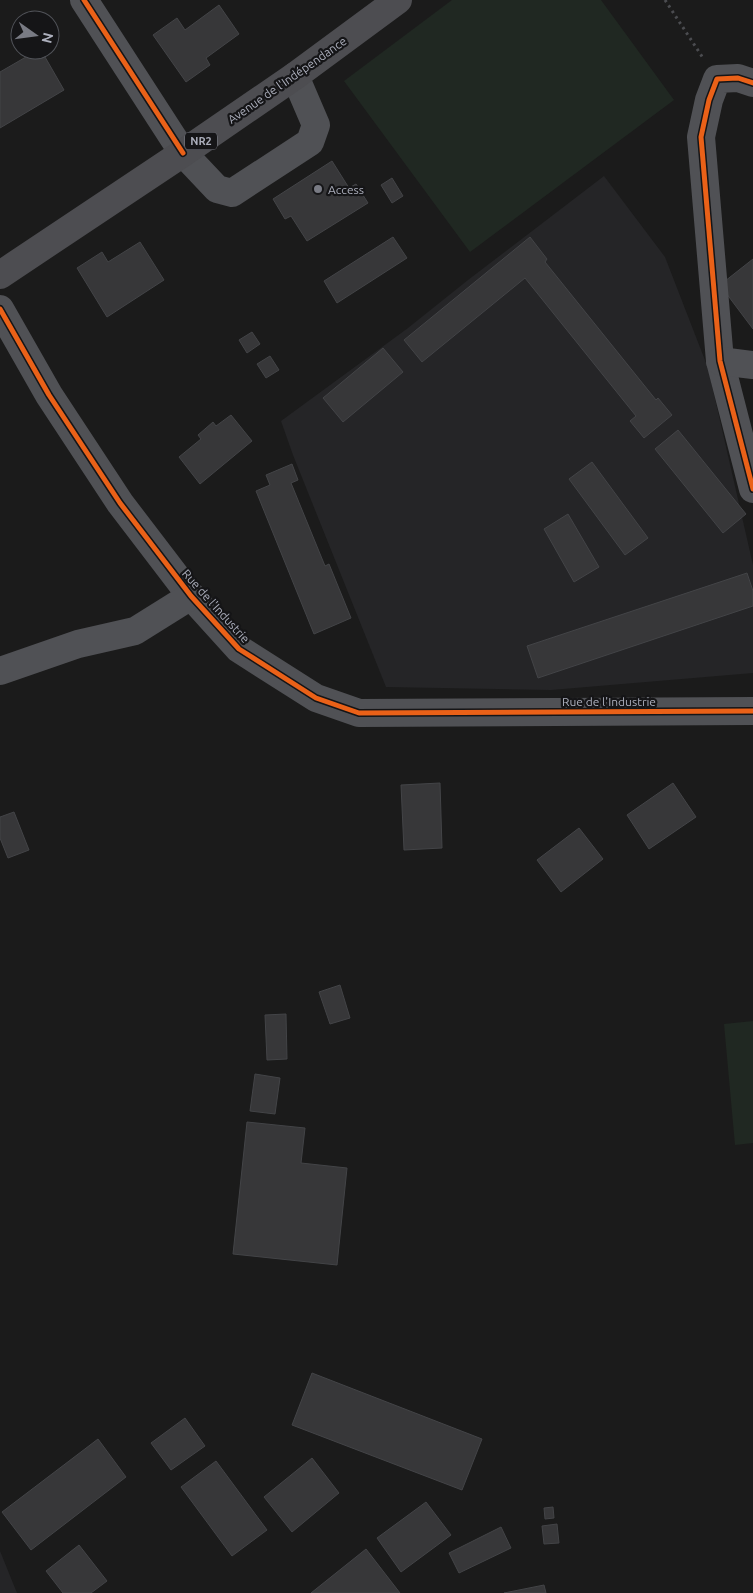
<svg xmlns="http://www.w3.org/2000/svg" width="753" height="1593" viewBox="0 0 753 1593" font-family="Ubuntu,sans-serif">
<rect width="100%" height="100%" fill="#1b1b1b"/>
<g fill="#252527">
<polygon points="604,176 665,257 708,368 753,565 753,673 551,690 386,687 293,455 281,421 408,328 468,280"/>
<polygon points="0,1551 17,1593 0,1593"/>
</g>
<g fill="#202822">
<polygon points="452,0 601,0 674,100 470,252 344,81"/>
<polygon points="753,1021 753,1143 735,1145 724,1024"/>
</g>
<g fill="#373739" stroke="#434447">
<polygon points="219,5 239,34 206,58 210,65 186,82 153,35 177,18 185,30"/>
<polygon points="38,50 41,50 64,90 0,128 0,72"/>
<polygon points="332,161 349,188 356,184 368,203 307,241 291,216 285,219 273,199"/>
<polygon points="392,178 403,196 392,203 381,185"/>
<polygon points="393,237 407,258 337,303 324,281"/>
<polygon points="530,237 547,259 545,262 656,400 658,398 672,415 644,438 630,421 636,416 525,278 422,362 404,340"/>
<polygon points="140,242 164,280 107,317 77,268 102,252 108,262"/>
<polygon points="753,259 753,329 720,285"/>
<polygon points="252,332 260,344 247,353 239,340"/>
<polygon points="383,348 403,372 343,422 323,398"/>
<polygon points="270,356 279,370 266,378 257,364"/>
<polygon points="231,415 252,441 200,484 179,457 201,439 198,435 213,422 216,426"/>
<polygon points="678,430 746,514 723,533 655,449"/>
<polygon points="592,462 648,538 625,555 569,479"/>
<polygon points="292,464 298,480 291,483 325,566 329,564 351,618 314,634 256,491 270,485 266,475"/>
<polygon points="568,514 599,567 574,582 544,529"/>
<polygon points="747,573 753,591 753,606 538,678 527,646"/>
<polygon points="440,783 442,848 404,850 401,785"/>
<polygon points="673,783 696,817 649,849 627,815"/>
<polygon points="14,812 29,850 8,858 0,838 0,817"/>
<polygon points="579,828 603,859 561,892 537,860"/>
<polygon points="340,985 350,1018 330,1024 319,992"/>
<polygon points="286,1014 287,1059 267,1060 265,1015"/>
<polygon points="255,1074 280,1078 275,1114 250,1111"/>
<polygon points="247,1122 305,1128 301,1163 347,1168 337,1265 233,1254"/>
<polygon points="312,1373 482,1439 462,1490 292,1425"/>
<polygon points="185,1418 205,1446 171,1470 151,1443"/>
<polygon points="98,1439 126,1477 31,1550 2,1512"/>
<polygon points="312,1458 339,1493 292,1532 264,1497"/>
<polygon points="216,1461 267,1530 232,1556 181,1487"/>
<polygon points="426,1502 451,1535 401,1572 377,1538"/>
<polygon points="553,1507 554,1518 545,1519 544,1508"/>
<polygon points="557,1524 559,1543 544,1544 542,1526"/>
<polygon points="501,1527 511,1548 459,1573 449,1553"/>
<polygon points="79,1545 107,1581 91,1593 63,1593 46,1571"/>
<polygon points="366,1549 400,1593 311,1593"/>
<polygon points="544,1585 546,1593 504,1593"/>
</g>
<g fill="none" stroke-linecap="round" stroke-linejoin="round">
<polyline stroke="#4b4c50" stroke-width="3" stroke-dasharray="2.5 4" stroke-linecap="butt" points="665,0 703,58"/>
<g stroke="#505155" stroke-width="28">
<polyline points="84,0 183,153 217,189 232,193 310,142 316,125 295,76"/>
<polyline points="753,83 738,78 717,79 709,100 701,137 720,361 753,489"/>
<polyline points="0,309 49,395 120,503 191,596 239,649 316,698 359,713 753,711"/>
<polyline points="720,361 753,365"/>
<polyline points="0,671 78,644 135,631 191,596"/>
</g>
<polyline stroke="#4d4d51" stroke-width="28" points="0,275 183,153 295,76 398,0"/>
<defs>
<g id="cycleway">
<polyline points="84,0 183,153"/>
<polyline points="753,83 738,78 717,79 709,100 701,137 720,361 753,489"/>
<polyline points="0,309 49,395 120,503 191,596 239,649 316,698 359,713 753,711"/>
</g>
</defs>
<use href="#cycleway" stroke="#151517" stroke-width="8"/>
<use href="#cycleway" stroke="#ea6118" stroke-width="5"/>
</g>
<circle fill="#797b84" stroke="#151517" stroke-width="2" cx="318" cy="189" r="5"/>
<g text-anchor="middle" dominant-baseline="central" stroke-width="4.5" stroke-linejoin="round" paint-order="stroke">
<rect fill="#151517" stroke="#7f818a" stroke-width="1" x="185" y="132.5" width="32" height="17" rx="4"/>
<g font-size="11" font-weight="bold" fill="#acafbc">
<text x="201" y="141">NR2</text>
</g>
<g font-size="12" fill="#acafbc" stroke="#151517">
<text transform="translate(287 80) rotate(-35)">Avenue de l'Indépendance</text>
<text transform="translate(216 606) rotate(48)">Rue de l'Industrie</text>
<text x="609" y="701">Rue de l'Industrie</text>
</g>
<g font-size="12" fill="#acafbc" stroke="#151517" text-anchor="start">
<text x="328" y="189">Access</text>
</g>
</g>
<g transform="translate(35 35) rotate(104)"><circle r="24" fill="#151517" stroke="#515359"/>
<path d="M0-4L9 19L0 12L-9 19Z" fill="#797b84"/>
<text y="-8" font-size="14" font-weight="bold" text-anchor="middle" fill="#acafbc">N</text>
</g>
</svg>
